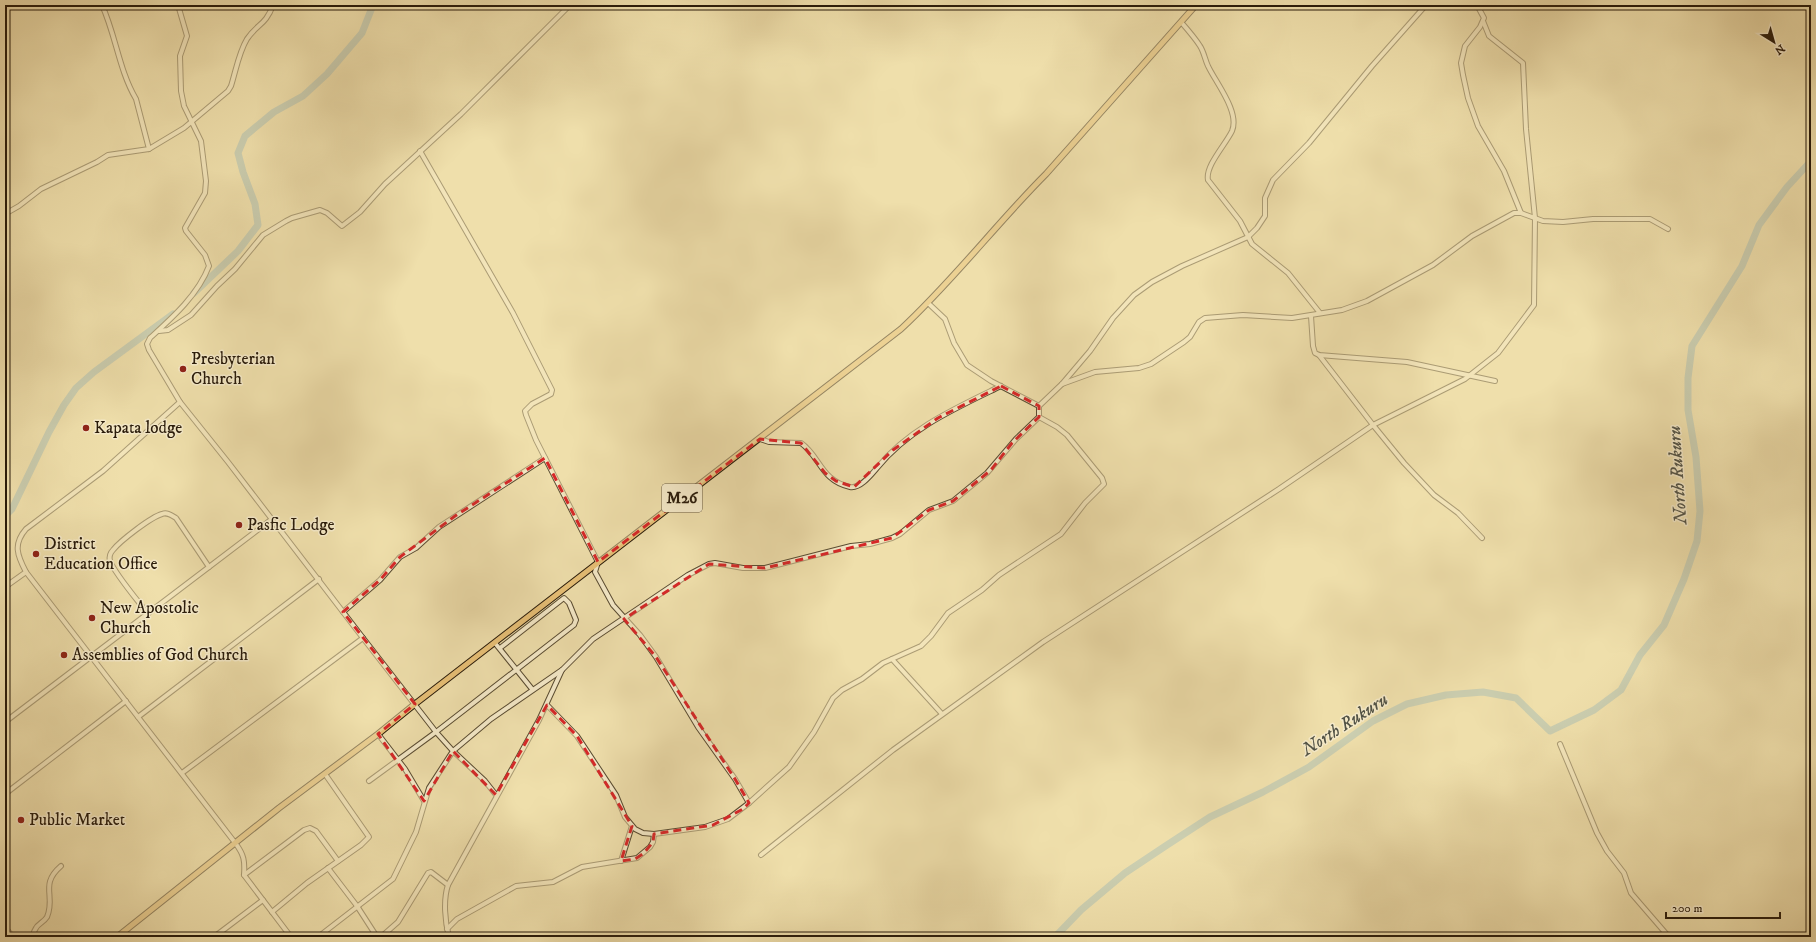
<svg xmlns="http://www.w3.org/2000/svg" width="1816" height="942" viewBox="0 0 1816 942" font-family="'IM FELL DW Pica',serif">
<rect width="100%" height="100%" fill="#efdfac"/>
<filter id="stains"><feTurbulence type="fractalNoise" baseFrequency=".005" numOctaves="4"/><feColorMatrix values="0 0 0 0 .2 0 0 0 0 .09 0 0 0 0 .02 0 0 0 .5 -.17"/></filter>
<radialGradient id="worn" r=".72"><stop offset=".6" stop-color="#630" stop-opacity="0"/><stop offset="1" stop-color="#630" stop-opacity=".3"/></radialGradient>
<g fill="none" stroke-linecap="round" stroke-linejoin="round">
<g stroke="#9fbab5" stroke-width="7">
<polyline points="194,293 238,251 258,225 255,204 243,172 238,153 245,136 274,112 303,96 327,74 362,33 373,5"/>
<polyline points="5,516 12,509 49,432 64,405 76,388 94,372 173,314"/>
<polyline points="1055,937 1081,910 1125,873 1167,845 1210,817 1263,792 1309,767 1373,721 1407,704 1446,695 1483,692 1516,698 1550,731 1594,710 1621,690 1640,655 1664,625 1684,579 1697,541 1700,511 1696,457 1688,410 1688,378 1692,346 1742,266 1759,225 1787,187 1811,161"/>
</g>
<defs>
<g id="minor">
<path d="M178,5L187,36L180,56L181,91L184,106L201,141L206,181L205,193L185,228L186,231L205,255L209,266C198,295 172,318 150,338L147,344L149,350L180,402L228,462L363,638L436,732L453,751L485,781L496,795"/>
<polyline points="1477,5 1484,18 1480,27 1465,46 1461,63 1463,75 1468,98 1478,126 1504,171 1521,213"/>
<path d="M1181,22C1188,30 1195,38 1200,46C1204,52 1205,60 1208,66C1216,83 1240,112 1232,131C1226,144 1205,166 1208,180L1240,221L1252,244L1288,273L1320,313"/>
<path d="M149,149L184,128L228,91L231,86C236,70 239,52 247,39C257,24 266,25 273,5"/>
<polyline points="420,151 513,313 552,390 551,394 532,404 525,411 526,415 536,440 598,562 595,572 613,605 640,635 656,657 698,727 735,779 749,803 789,767 814,732 833,698 842,690 862,679 883,663 921,646 931,636 948,613 982,590 999,575 1061,534 1085,503 1104,484 1102,478 1067,435 1057,427 1039,417"/>
<path d="M5,214L19,206L41,189L97,162L108,155L149,149L136,99C119,70 116,36 102,5"/>
<polyline points="928,303 945,319 954,343 967,365 991,381 1039,406"/>
<polyline points="1311,316 1313,346 1315,353 1319,355 1407,362 1495,381"/>
<polyline points="159,331 168,330 191,315 217,286 235,269 263,235 286,221 292,218 320,210 327,213 342,226 360,212 385,184 461,114 570,5"/>
<polyline points="1319,355 1373,425 1404,463 1434,495 1458,513 1482,538"/>
<polyline points="1062,384 1095,372 1139,368 1151,364 1184,342 1190,337 1199,322 1205,318 1243,315 1292,318 1342,310 1367,301 1433,265 1472,236 1514,213 1521,213 1543,221 1563,222 1593,219 1650,219 1668,229"/>
<polyline points="1039,406 1062,384 1090,351 1113,318 1134,295 1152,282 1182,266 1248,237 1257,228 1265,216 1265,198 1273,180 1309,143 1372,66 1426,5"/>
<path d="M760,439L769,442L801,443C820,456 821,481 850,487C860,489 871,475 877,468C908,429 956,408 1001,386"/>
<path d="M26,572L236,844C244,855 245,861 244,875L291,937"/>
<path d="M5,587L26,572C17,555 13,544 26,529L103,471L180,402"/>
<polyline points="343,612 380,580 400,557 416,548 439,527 545,458"/>
<path d="M148,614C139,602 115,574 110,561C109,557 110,553 113,550C120,541 151,517 162,514C167,512 171,515 176,518L209,567"/>
<polyline points="495,643 532,689"/>
<polyline points="892,659 942,714"/>
<polyline points="547,705 577,736 616,795 625,817 635,829 643,833 654,834 705,827 728,819 749,803"/>
<polyline points="138,717 319,579"/>
<polyline points="5,722 272,519"/>
<polyline points="378,734 405,769 424,801"/>
<polyline points="1560,744 1597,833 1607,851 1624,873 1631,893 1669,937"/>
<polyline points="182,773 363,638"/>
<polyline points="369,781 436,732 574,625 576,620 569,603 564,598 500,648"/>
<polyline points="5,794 126,701"/>
<polyline points="761,855 893,750 1043,642 1279,489 1373,425 1465,379 1498,353 1534,305 1535,218 1526,129 1523,63 1489,36 1483,21"/>
<polyline points="621,861 632,826"/>
<polyline points="328,868 357,906 377,937"/>
<polyline points="244,875 304,830 310,828 316,831 338,861"/>
<polyline points="272,912 307,883 361,845 369,837 325,774"/>
<polyline points="5,927 13,937"/>
<polyline points="447,929 457,919 516,886 553,882 582,867 637,858 650,847 653,842 654,834"/>
<path d="M32,937C33,934 34,931 36,928C38,924 44,922 47,917C56,896 39,885 61,866"/>
<polyline points="214,937 263,900"/>
<polyline points="318,937 393,879 416,832 429,788 453,751 491,719 562,670"/>
<polyline points="381,937 398,922 428,873 431,872 448,885"/>
<path d="M449,937C445,922 443,900 448,885L539,720L562,670L593,639L688,575L709,564L715,563L743,568H765L851,546L870,544L892,538L900,534L929,510L953,501L987,473L1016,439L1039,417V406"/>
</g>
<path id="major" d="M117,937L279,808L378,734L415,704L901,329C953,281 996,224 1046,174L1196,5"/>
</defs>
<use href="#minor" stroke="#5a4c32" stroke-width="6"/>
<use href="#major" stroke="#291b0a" stroke-width="7"/>
<use href="#minor" stroke="#f5eac9" stroke-width="4"/>
<use href="#major" stroke="#e8c076" stroke-width="5"/>
</g>
<path d="M0 0H1816V942H0ZM1001,386L1039,406V417L1012,443L991,470L953,501L929,510L892,538L765,568L709,564L624,619L656,657L735,779L749,803L743,809L713,825L654,834L653,842L644,853L635,859L621,861L632,826L577,736L547,705L496,795L453,751L424,801L378,734L415,704L343,612L380,580L400,557L455,516L545,458L598,562L760,439L801,443L825,473L836,481L854,487L893,450L938,418Z" fill="#efdfac" fill-opacity=".55" fill-rule="evenodd"/>
<path fill="none" stroke="#d62828" stroke-width="3" stroke-dasharray="8 5" stroke-linejoin="round" d="M1001,386L1039,406V417L1012,443L991,470L953,501L929,510L892,538L765,568L709,564L624,619L656,657L735,779L749,803L743,809L713,825L654,834L653,842L644,853L635,859L621,861L632,826L577,736L547,705L496,795L453,751L424,801L378,734L415,704L343,612L380,580L400,557L455,516L545,458L598,562L760,439L801,443L825,473L836,481L854,487L893,450L938,418Z"/>
<g fill="#8f2418" stroke="#f5eac9" stroke-width="1.5">
<circle cx="183" cy="369" r="4"/>
<circle cx="86" cy="428" r="4"/>
<circle cx="239" cy="525" r="4"/>
<circle cx="36" cy="554" r="4"/>
<circle cx="92" cy="618" r="4"/>
<circle cx="64" cy="655" r="4"/>
<circle cx="21" cy="820" r="4"/>
</g>
<g text-anchor="middle" dominant-baseline="central" stroke-width="3" stroke-linejoin="round" paint-order="stroke">
<rect fill="#f5eac9" stroke="#665943" stroke-width="1" x="662" y="484" width="40" height="28" rx="3"/>
<g font-size="16" font-weight="bold" fill="#291b0a">
<text x="682" y="498">M26</text>
</g>
<g font-size="17" fill="#291b0a" stroke="#f5eac9" text-anchor="start">
<text x="191" y="359">Presbyterian<tspan x="191" dy="20">Church</tspan></text>
<text x="94" y="428">Kapata lodge</text>
<text x="247" y="525">Pasfic Lodge</text>
<text x="44" y="544">District<tspan x="44" dy="20">Education Office</tspan></text>
<text x="100" y="608">New Apostolic<tspan x="100" dy="20">Church</tspan></text>
<text x="72" y="655">Assemblies of God Church</text>
<text x="29" y="820">Public Market</text>
</g>
<g font-size="18" font-style="italic" fill="#525346" stroke="#f5eac9">
<text transform="translate(1678 475) rotate(-94)">North Rukuru</text>
<text transform="translate(1345 725) rotate(-33)">North Rukuru</text>
</g>
</g>
<rect width="1816" height="942" fill="none" stroke="#efdfac" stroke-width="20"/>
<rect x="6" y="6" width="1804" height="930" fill="none" stroke="#291b0a" stroke-width="2"/>
<rect x="10" y="10" width="1796" height="922" fill="none" stroke="#291b0a"/>
<g transform="translate(1774 42) rotate(143)" stroke="#f5eac9" stroke-width="3" paint-order="stroke">
<path d="M0-3L7 15L0 10L-7 15Z" fill="#291b0a"/>
<text y="-6" font-size="11" font-weight="bold" text-anchor="middle" fill="#291b0a">N</text>
</g>
<path d="M1666 912v6h114v-6" fill="none" stroke="#291b0a" stroke-width="2"/>
<text x="1672" y="912" font-size="12" fill="#291b0a" stroke="#f5eac9" stroke-width="3" paint-order="stroke">200 m</text>
<rect width="100%" height="100%" filter="url(#stains)"/>
<rect width="100%" height="100%" fill="url(#worn)"/>
</svg>
